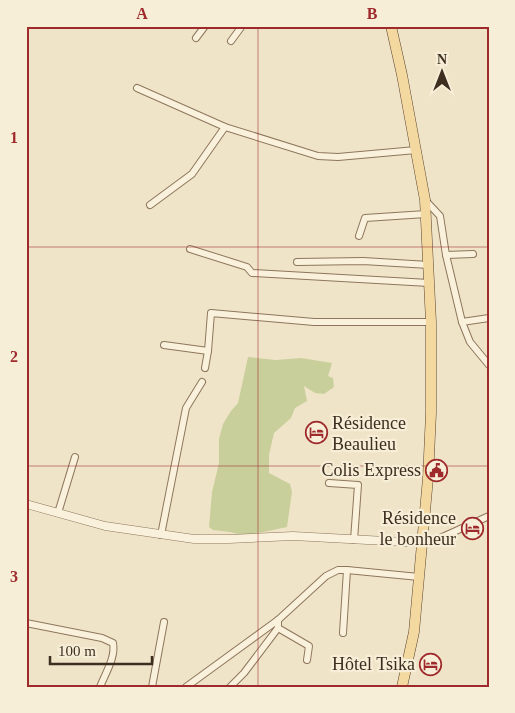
<svg xmlns="http://www.w3.org/2000/svg" width="515" height="713" viewBox="0 0 515 713" font-family="Georgia,serif">
<rect width="100%" height="100%" fill="#f0e4c8"/>
<polygon fill="#c9cf9b" points="248,357 276,360 301,358 332,363 328,376 333,378 334,387 324,394 315,393 304,386 307,401 295,408 291,418 274,433 269,455 269,473 290,484 292,492 287,527 245,536 230,532 213,530 209,527 212,492 219,463 219,439 223,424 231,411 238,403"/>
<g fill="none" stroke-linecap="round" stroke-linejoin="round">
<defs>
<g id="minor">
<polyline points="196,38 205,26"/>
<polyline points="231,41 242,26"/>
<polyline points="137,88 225,127 318,156 338,157 416,150"/>
<polyline points="426,201 440,216 446,255 462,322 470,342 489,365"/>
<polyline points="150,205 192,174 225,127"/>
<polyline points="359,236 365,218 426,214"/>
<polyline points="190,249 247,267 252,273 429,283"/>
<polyline points="446,255 473,254"/>
<polyline points="297,262 363,261 429,265"/>
<polyline points="462,322 489,318"/>
<polyline points="164,345 208,351"/>
<polyline points="205,368 208,351 211,313 314,322 431,322"/>
<polyline points="329,483 358,485 354,540"/>
<polyline points="58,513 75,457"/>
<polyline points="161,535 186,408 202,382"/>
<polyline points="423,543 438,539 489,516"/>
<path d="M26,623L102,638L113,643C116,657 105,674 100,687"/>
<polyline points="278,628 309,646 307,660"/>
<polyline points="343,633 347,570"/>
<polyline points="152,687 164,622"/>
<polyline points="186,687 278,620 326,576 338,570 347,570 419,577"/>
<polyline points="230,687 244,673 278,628 278,620"/>
</g>
<polyline id="tertiary" points="26,504 105,526 194,539 229,539 293,536 423,543"/>
<polyline id="primary" points="391,26 402,75 425,200 431,322 431,413 428,478 414,632 402,687"/>
</defs>
<use href="#minor" stroke="#8d765c" stroke-width="8"/>
<use href="#tertiary" stroke="#8d765c" stroke-width="9"/>
<use href="#primary" stroke="#5b4430" stroke-width="11"/>
<use href="#minor" stroke="#faf1dc" stroke-width="6"/>
<use href="#tertiary" stroke="#faf1dc" stroke-width="8"/>
<use href="#primary" stroke="#f3d9a0" stroke-width="10"/>
</g>
<path fill="none" stroke="#9e2a2b" stroke-width="1" stroke-opacity="0.55" d="M258,26V687M26,247H489M26,466H489"/>
<defs>
<symbol id="hotel-ring" viewBox="-11 -11 22 22"><circle r="9.5" fill="#f7eed8" stroke="#9e2a2b" stroke-width="1.5"/><path d="M-6-4.5h1.5V1H6V5H4.5V3h-9V5H-6ZM-4 0a1.8 1.8 0 1 1 3.6 0ZM.5 0V-2.5h3Q6-2.5 6 0Z" fill="#9e2a2b"/></symbol>
<symbol id="civic-ring" viewBox="-11 -11 22 22"><circle r="9.5" fill="#f7eed8" stroke="#9e2a2b" stroke-width="1.5"/><path d="M-.6-6.5H3V-4.5H.6V-3L4-1V1h2V6H-6V1h2V-1L-.6-3ZM-1.2 2.5V6h2.4V2.5Z" fill="#9e2a2b"/></symbol>
</defs>
<g fill-rule="evenodd">
<use href="#hotel-ring" x="304" y="420" width="25" height="25"/>
<use href="#civic-ring" x="424" y="458" width="25" height="25"/>
<use href="#hotel-ring" x="460" y="516" width="25" height="25"/>
<use href="#hotel-ring" x="418" y="652" width="25" height="25"/>
</g>
<g text-anchor="middle" dominant-baseline="central" stroke-width="4.5" stroke-linejoin="round" paint-order="stroke">
<g font-size="18" fill="#3d2e20" stroke="#f7eed8" text-anchor="end">
<text x="332" y="423" text-anchor="start">Résidence<tspan x="332" dy="21">Beaulieu</tspan></text>
<text x="421" y="470">Colis Express</text>
<text x="456" y="518">Résidence<tspan x="456" dy="21">le bonheur</tspan></text>
<text x="415" y="664">Hôtel Tsika</text>
</g>
</g>
<rect width="515" height="713" fill="none" stroke="#f7eed8" stroke-width="55"/>
<g transform="translate(442 72)" stroke="#f7eed8" stroke-width="4" paint-order="stroke">
<path d="M0-4L9 19L0 12L-9 19Z" fill="#3d2e20"/>
<text y="-8" font-size="14" font-weight="bold" text-anchor="middle" fill="#3d2e20">N</text>
</g>
<path d="M50 656v8h102v-8" fill="none" stroke="#3d2e20" stroke-width="2.5"/>
<text x="58" y="656" font-size="15" fill="#3d2e20" stroke="#f7eed8" stroke-width="4" paint-order="stroke">100 m</text>
<rect x="28" y="28" width="460" height="658" fill="none" stroke="#9e2a2b" stroke-width="2"/>
<g font-size="16" text-anchor="middle" font-weight="bold" fill="#9e2a2b">
<text x="142" y="19">A</text>
<text x="372" y="19">B</text>
<text x="14" y="143">1</text>
<text x="14" y="362">2</text>
<text x="14" y="582">3</text>
</g>
</svg>
